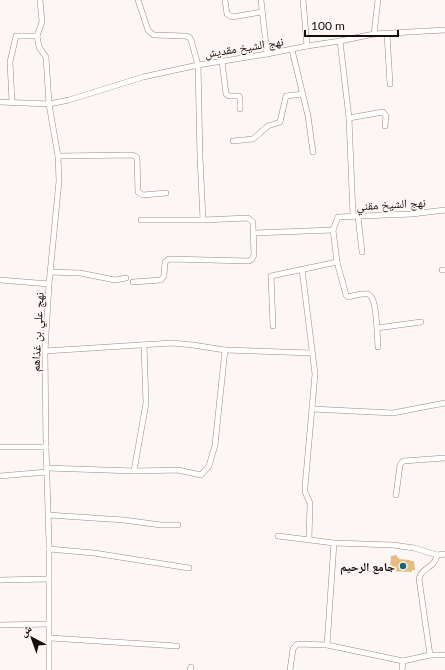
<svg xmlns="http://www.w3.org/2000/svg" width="445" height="670" viewBox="0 0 445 670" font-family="Lato,'Noto Naskh Arabic',sans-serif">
<rect width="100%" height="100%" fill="#fcf6f4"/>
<polygon fill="#e7bc81" points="397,555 397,558 399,557 399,559 410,560 410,561 414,561 415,570 412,570 412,572 390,571 391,556"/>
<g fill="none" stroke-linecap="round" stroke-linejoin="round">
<defs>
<g id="minor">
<polyline points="40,0 42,22 37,36 39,47 46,57 49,104 58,156 59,181 49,284 45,351 46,447 49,542 49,670"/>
<polyline points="138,0 148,30 151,33 154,35 185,36 189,37 191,40 198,65 200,157 203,220"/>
<polyline points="225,0 227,14 232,17 262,12"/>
<polyline points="261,0 267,54"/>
<polyline points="303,0 307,46"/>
<polyline points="374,34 378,0"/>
<polyline points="387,34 390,84"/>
<polyline points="340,41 349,118 353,216"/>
<polyline points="292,50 308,116 313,152"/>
<polyline points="222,61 226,94 229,96 239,96 240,99 240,109"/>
<polyline points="0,102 49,104 69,100 143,77 198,65 267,54 307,46 340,41 374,34 445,30"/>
<polyline points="12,102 10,62 16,36 37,36"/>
<polyline points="349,118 383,112 386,116 385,126"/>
<polyline points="233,141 253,139 268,126 280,122 286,96 303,94"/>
<polyline points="58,156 132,155 135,156 137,158 138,192 143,195 166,193"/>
<polyline points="358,216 362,252"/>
<polyline points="254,233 333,230"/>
<polyline points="302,269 315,374 305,487 305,492 310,503 309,539"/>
<polyline points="442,270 445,270"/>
<polyline points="50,272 80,273 115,280 126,278"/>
<polyline points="0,280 49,284"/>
<polyline points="133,282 161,280 164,276 165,262 169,259 249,261 252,259 254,255 253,225 253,222 248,218 203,220 141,220"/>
<path d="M421,322L377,328C376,320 376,297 368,294C362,293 353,296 348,297L346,295L337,262L333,230L338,217L412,214L445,210"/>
<polyline points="273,326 271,276 337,262"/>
<polyline points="377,328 378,347"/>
<polyline points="45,351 172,343 193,345 225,350 312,353"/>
<polyline points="312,409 393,413 445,403"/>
<polyline points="0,447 46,447"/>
<polyline points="47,468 134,471 146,403 144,345"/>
<polyline points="134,471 178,470 201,475 209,466 215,445 225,350"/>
<polyline points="0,476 47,472"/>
<polyline points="396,495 400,465 403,461 445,458"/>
<polyline points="48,515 124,520 161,525 178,525"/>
<polyline points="278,536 334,543 393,545 414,548 437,555 445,554"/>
<polyline points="49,549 94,553 189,568"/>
<polyline points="0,580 49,579"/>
<polyline points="0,625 49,624"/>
<polyline points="50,638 177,646"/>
<polyline points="327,645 334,543"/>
<polyline points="430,655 445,655"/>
<polyline points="190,670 191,667"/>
<path d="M290,670L293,649L297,644L327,645L403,661L430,655L419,579C422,566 434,570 437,555"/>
<polyline points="402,670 403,661"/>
</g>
</defs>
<use href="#minor" stroke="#a2877d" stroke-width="6"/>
<use href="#minor" stroke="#fff" stroke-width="5"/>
</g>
<circle fill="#1a676f" stroke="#fcf6f4" stroke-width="1.5" cx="403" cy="566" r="4"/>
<g text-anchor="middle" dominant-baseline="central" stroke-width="4" stroke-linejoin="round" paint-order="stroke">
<g font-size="12" fill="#170d09" stroke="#fcf6f4">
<text transform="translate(244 47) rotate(-9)">نهج الشيخ مقديش</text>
<text transform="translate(391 204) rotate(-3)">نهج الشيخ مقني</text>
<text transform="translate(37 332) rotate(-87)">نهج علي بن غذاهم</text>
</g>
<g font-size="12" font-weight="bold" fill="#170d09" stroke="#fcf6f4" text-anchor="end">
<text x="395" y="566">جامع الرحيم</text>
</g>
</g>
<g transform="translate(32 638) rotate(319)" stroke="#fcf6f4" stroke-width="3" paint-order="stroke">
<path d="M0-3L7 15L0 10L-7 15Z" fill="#170d09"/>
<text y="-6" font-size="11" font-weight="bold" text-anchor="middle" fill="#170d09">ش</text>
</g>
<path d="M305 30v6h93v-6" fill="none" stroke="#170d09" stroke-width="2"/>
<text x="311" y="30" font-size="12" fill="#170d09" stroke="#fcf6f4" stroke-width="3" paint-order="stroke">100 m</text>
</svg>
